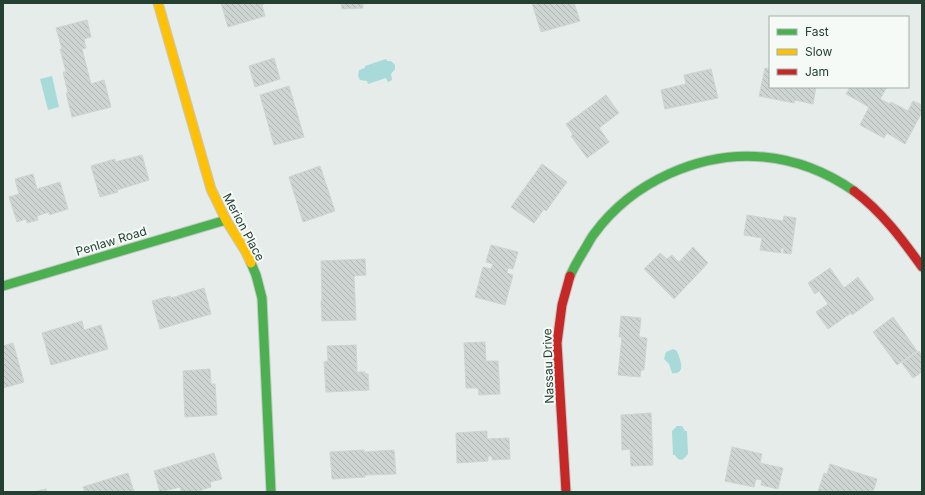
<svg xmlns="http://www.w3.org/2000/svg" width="925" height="495" viewBox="0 0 925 495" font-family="Inter,sans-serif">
<defs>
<pattern id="building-back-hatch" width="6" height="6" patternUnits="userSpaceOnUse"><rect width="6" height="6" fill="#ced4d1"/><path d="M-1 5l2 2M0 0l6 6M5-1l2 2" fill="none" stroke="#b1b7b4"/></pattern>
</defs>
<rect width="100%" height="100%" fill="#e6ece9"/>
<g fill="#a7dad8">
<polygon points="386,59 387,61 391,61 395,65 395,69 391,74 392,80 388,82 386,78 368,84 367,81 360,80 358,76 359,70 365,68 365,66"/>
<polygon points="52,76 59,107 48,110 40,79"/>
<path d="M673,349L677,351C680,359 687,375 672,373L669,364L664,359L666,352Z"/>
<path d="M677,426H682L685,431H687L688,454C685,457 681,465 675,455H673L672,431Z"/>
</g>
<g fill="url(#building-back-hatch)" stroke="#cfd4d1">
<polygon points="221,3 266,3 262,5 265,16 228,27"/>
<polygon points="341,3 363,3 363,8 342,9"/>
<polygon points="532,3 574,3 580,21 541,32"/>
<polygon points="87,20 91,37 84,39 86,48 82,49 91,84 104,80 111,107 72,117 66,93 68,93 63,72 66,72 60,49 62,49 56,28"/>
<polygon points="274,58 280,79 255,87 249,66"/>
<polygon points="765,68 770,69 770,87 816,87 813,104 795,100 794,103 759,96"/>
<polygon points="711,69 718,98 665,109 661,90 686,84 684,75"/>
<polygon points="289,86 304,137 274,145 260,95"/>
<polygon points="850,87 887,87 880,99 890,104 891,102 908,111 913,101 922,105 922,112 905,144 887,133 884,138 860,125 869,107 846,94"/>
<polygon points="606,95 619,113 599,128 609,142 587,158 571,136 573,135 566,124"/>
<polygon points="142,155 149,180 117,190 118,192 100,197 91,166 115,159 115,162"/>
<polygon points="542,164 567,182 546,211 544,209 534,223 511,207"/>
<polygon points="320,166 335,211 303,222 289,177"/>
<polygon points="33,174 37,189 60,182 68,209 49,215 49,212 37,216 38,220 27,223 26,219 17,222 9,197 19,194 15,179"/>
<polygon points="747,215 783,221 784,216 796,218 791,254 783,253 784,249 781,248 781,253 760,250 762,238 744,235"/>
<polygon points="491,245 518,252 513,269 508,268 507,273 513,275 505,305 475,297 483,267 491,269 493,264 486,262"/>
<polygon points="693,247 708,263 674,299 644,269 660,253 667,259 672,255 679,262"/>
<polygon points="365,259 366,275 354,276 356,320 322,321 321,301 322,301 321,261"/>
<polygon points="830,268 844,288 858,277 874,299 852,315 851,313 828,329 816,312 828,304 819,291 815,294 808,283"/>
<polygon points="204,288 211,314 160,329 152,301 170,296 171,298"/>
<polygon points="621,316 641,318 639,337 647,338 644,370 641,370 640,377 618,375 622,337 619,337"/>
<polygon points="893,317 917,351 897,365 873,332"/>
<polygon points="82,321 84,330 101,325 108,349 51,365 42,333"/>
<polygon points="485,342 486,361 498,361 500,394 479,395 478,388 466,388 464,343"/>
<polygon points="13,343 24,382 3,388 3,346"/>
<polygon points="356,345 357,372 365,372 365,374 368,374 369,390 326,392 324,362 328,361 327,346"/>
<polygon points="919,351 922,356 922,372 913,378 902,363"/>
<polygon points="210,369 211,384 215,384 217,415 185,417 183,371"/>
<polygon points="651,413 653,465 631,466 630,449 622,450 621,415"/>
<polygon points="487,431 487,439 509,438 510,459 492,460 492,456 488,456 488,461 457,463 456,433"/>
<polygon points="732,447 762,454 760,463 783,468 778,489 761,485 762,480 756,479 754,487 725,481"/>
<polygon points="364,450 364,452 394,450 396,474 365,475 365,477 332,479 330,452"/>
<polygon points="214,453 222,479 210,482 211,487 195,492 181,492 180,487 160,492 154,471"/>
<polygon points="830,464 877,479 873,492 818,492 824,473 827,474"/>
<polygon points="128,473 134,492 85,492 83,487"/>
<polygon points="46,489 47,492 33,492"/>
</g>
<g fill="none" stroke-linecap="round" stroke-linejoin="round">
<defs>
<g id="fast">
<polyline points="251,263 256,275 262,298 271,492"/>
<path d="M570,276C574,267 578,260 583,252C587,246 590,239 594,234C632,182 700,151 764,157C796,160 828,173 854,191"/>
<polyline points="3,286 226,220"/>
</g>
<polyline id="slow" points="158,3 211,189 226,220 246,252 251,263"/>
<g id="jam">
<path d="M854,191C882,212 902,239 922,267"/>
<polyline points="566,492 557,343 562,305 570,276"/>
</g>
</defs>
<use href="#fast" stroke="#c1c9c6" stroke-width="11"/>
<use href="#slow" stroke="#c1c9c6" stroke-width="11"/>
<use href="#jam" stroke="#c1c9c6" stroke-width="11"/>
<use href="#fast" stroke="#4caf50" stroke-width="9"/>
<use href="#slow" stroke="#ffc107" stroke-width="9"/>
<use href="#jam" stroke="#c62828" stroke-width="9"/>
</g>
<g text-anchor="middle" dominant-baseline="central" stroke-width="4" stroke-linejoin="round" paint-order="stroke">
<g font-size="12" fill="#234033" stroke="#f5faf6">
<text transform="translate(244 227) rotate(62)">Merion Place</text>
<text transform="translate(111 241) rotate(-17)">Penlaw Road</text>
<text transform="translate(548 366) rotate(-92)">Nassau Drive</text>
</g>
</g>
<rect width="925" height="495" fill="none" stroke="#234033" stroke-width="8"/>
<rect x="769" y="16" width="140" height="72" fill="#f5faf6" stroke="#a1b0a8"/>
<rect x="777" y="29" width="20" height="6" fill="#4caf50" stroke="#a1b0a8"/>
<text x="805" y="36" font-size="12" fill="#234033">Fast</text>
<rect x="777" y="49" width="20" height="6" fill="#ffc107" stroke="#a1b0a8"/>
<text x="805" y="56" font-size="12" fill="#234033">Slow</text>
<rect x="777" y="69" width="20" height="6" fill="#c62828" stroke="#a1b0a8"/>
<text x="805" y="76" font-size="12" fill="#234033">Jam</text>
</svg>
